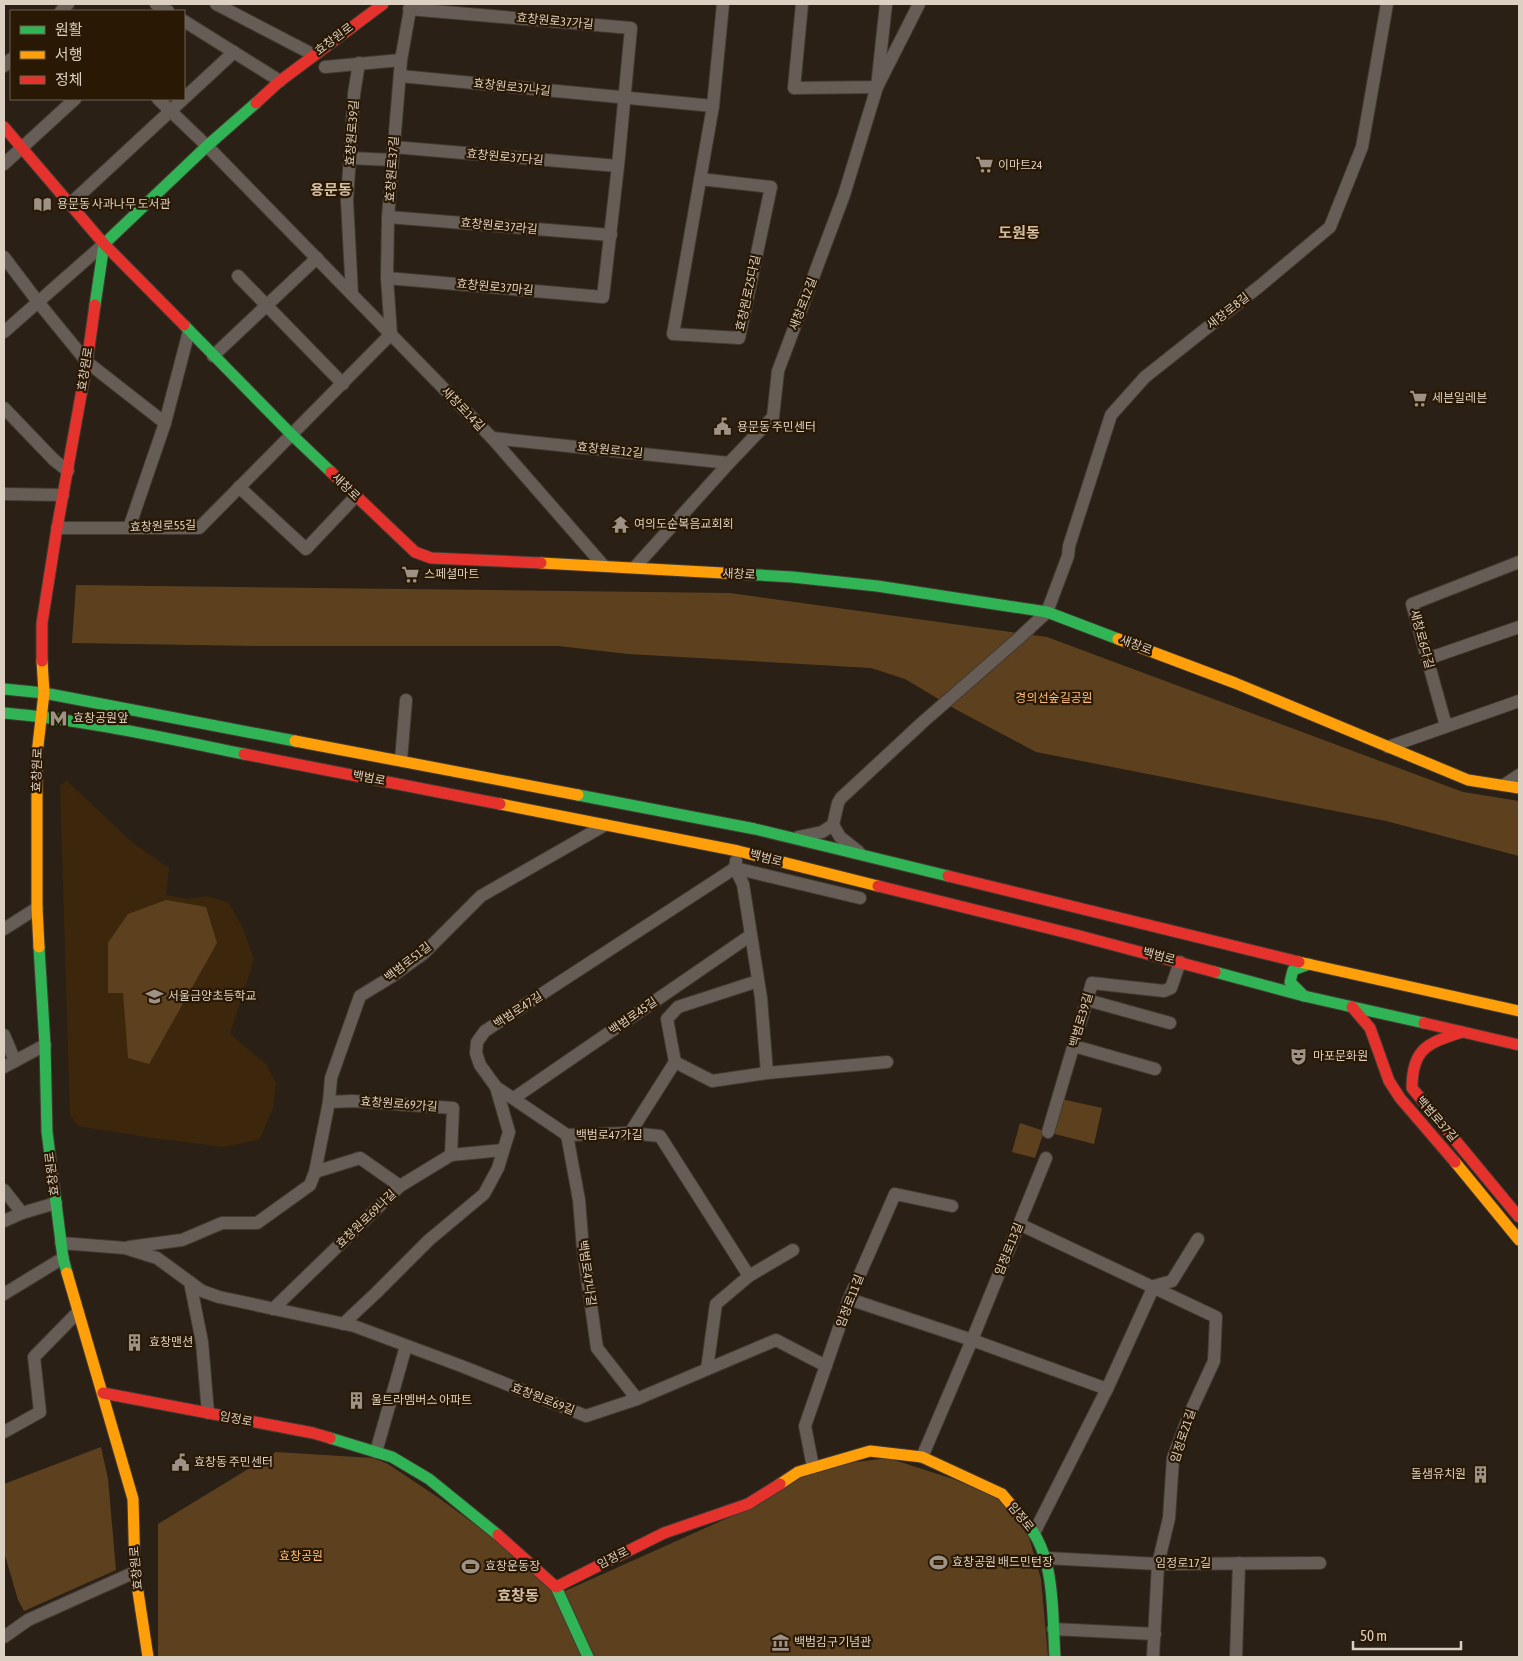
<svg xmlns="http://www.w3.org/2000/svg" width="1523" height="1661" viewBox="0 0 1523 1661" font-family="'Asap Condensed','Noto Sans KR',sans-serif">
<rect width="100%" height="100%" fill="#2b2015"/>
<polygon fill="#3c270c" points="67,781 133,843 169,868 166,895 188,899 208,896 229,903 243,928 254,959 230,1034 266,1064 276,1083 273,1108 260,1139 225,1147 152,1138 78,1126 70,1115 60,785"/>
<g fill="#5d411f">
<polygon points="76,585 730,593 1047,637 1463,792 1519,801 1519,856 1386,821 1036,752 957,710 905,679 871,668 628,654 558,646 257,646 72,643"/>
<polygon points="166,900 206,907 217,943 149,1064 128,1058 123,993 108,993 108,943 128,914"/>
<polygon points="1061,1099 1102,1108 1094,1144 1051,1133"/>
<polygon points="1020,1123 1044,1131 1035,1158 1012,1152"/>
<polygon points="101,1447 108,1479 116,1570 24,1611 18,1600 4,1552 4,1484"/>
<polygon points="276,1452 373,1458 388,1464 439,1498 565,1591 750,1508 800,1477 840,1464 888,1458 953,1479 997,1498 1028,1534 1041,1579 1048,1657 158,1657 158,1524"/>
</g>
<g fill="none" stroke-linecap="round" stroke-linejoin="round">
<defs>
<g id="street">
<polyline points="156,4 168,11"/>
<polyline points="216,4 314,55"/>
<polyline points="802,4 794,88 877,87 886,4"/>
<polyline points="61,11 68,4"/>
<polyline points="184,21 280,81"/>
<polyline points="4,66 11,59"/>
<polyline points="325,67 401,60"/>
<polyline points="400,76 713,106"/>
<polyline points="158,99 207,146 492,438 603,565"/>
<polyline points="393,147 618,166"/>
<polyline points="350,158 392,160"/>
<polyline points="4,164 75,99"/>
<polyline points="700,179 771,187 739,338 673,334 713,106 723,4"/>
<polyline points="70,204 234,52"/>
<polyline points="388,217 611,235"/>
<polyline points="4,257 38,302 87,362 165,423 189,331"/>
<polyline points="238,276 343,384"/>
<polyline points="387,278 603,297 618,166 631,28 409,9"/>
<polyline points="352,294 347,201 354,94 359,63"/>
<polyline points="4,332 104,244"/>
<polyline points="213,356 317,258"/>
<polyline points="4,408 54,460 68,471"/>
<polyline points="492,438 729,463"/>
<polyline points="239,487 306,549 356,496"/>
<polyline points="4,494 63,495"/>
<polyline points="57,528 199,528 391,334 387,278 388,217 401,60 411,4"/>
<polyline points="129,528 165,423"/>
<polyline points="635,567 729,463 773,417 778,371 844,195 877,87 919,4"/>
<polyline points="1019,638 1047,612 1068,556 1069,546 1111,415 1145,377 1261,285 1330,227 1362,147 1387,4"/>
<polyline points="1427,659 1519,627"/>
<polyline points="1446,726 1412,604 1519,562"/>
<polyline points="1388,747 1519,701"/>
<polyline points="401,760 406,700"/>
<polyline points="1504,785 1519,775"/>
<polyline points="798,837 822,832 833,825"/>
<polyline points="859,852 840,837 833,825 838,803 841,798 924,721 947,701"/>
<polyline points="736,861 735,868 743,884 761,998 767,1073"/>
<polyline points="735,868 860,898"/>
<polyline points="4,929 37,908"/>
<polyline points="758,981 678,1007 667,1019 675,1062 712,1081 767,1073 887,1062"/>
<polyline points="1087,1000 1170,1023"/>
<polyline points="4,1035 15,1061"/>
<polyline points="1074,1046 1155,1069"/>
<polyline points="4,1067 45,1045"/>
<polyline points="496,1087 567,1135 630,1133 660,1136 749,1276"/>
<polyline points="514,1098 751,935"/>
<polyline points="329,1102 353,1101 453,1108 451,1155"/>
<polyline points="1048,1132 1092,983 1164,991 1171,988 1180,962"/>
<polyline points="630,1133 675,1062"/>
<polyline points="567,1135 579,1200 583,1249 597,1348 637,1399"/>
<polyline points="315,1172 360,1158 400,1186"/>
<polyline points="4,1190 22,1213 56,1203"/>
<polyline points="4,1221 22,1213"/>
<polyline points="1019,1224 1216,1317 1214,1361 1190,1413 1173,1458 1169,1518 1158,1564 1153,1657"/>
<polyline points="61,1243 125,1248 157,1258 202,1291 219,1297 354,1326 464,1367 586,1416 637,1399 776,1340 826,1366"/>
<polyline points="129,1247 182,1240 222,1223 257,1223 310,1185 315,1172 329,1102 331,1078 360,996 391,977 423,954 481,896 605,825"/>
<polyline points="190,1282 202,1342 208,1413"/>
<polyline points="4,1294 63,1258"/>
<polyline points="849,1299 972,1340 1107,1389"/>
<polyline points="273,1309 400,1186 451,1155 503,1150"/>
<polyline points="343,1324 376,1293 429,1240 484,1194 498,1168 509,1132 496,1087 480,1065 476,1053 477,1042 485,1031 735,868"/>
<polyline points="707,1369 716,1304 749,1276 793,1250"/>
<polyline points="4,1432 40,1412 34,1357 78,1312"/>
<polyline points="376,1452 406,1346"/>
<polyline points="922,1457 972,1340 1046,1158"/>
<polyline points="813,1467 805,1426 849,1299 895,1194 952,1206"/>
<polyline points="1034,1533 1107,1389 1154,1286 1172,1281 1198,1239"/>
<polyline points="1046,1558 1158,1564 1320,1563"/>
<polyline points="1053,1629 1155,1634"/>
<polyline points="4,1637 28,1620 135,1572"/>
<polyline points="1236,1657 1239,1563"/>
</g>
<g id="fast">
<polyline points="95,305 104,244 207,146 256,103"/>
<polyline points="184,325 291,434 331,472"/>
<polyline points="741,574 792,577 877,586 1047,612 1118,639"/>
<polyline points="4,689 44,693 295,741"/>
<path d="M4,713C85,720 165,738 244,754"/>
<polyline points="578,795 755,829 948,876"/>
<polyline points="39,947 45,1045 47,1132 63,1258 67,1273"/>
<polyline points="1215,972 1304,996 1424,1023"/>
<polyline points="1304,996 1290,982 1293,970 1309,964"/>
<polyline points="330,1438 392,1457 429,1479 498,1535"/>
<path d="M1028,1525C1056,1559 1052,1615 1055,1657"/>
<polyline points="556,1587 588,1657"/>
</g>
<g id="slow">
<polyline points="541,563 741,574"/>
<polyline points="1118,639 1235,683 1468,780 1519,788"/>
<polyline points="295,741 578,795"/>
<polyline points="500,804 738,851 878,886"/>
<polyline points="39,947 37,908 37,754 44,693 42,661"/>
<polyline points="1299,962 1519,1011"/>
<polyline points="1455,1162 1519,1240"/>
<polyline points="67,1273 133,1499 135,1572 148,1657"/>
<polyline points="780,1484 798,1472 870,1451 922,1457 1002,1494 1028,1525"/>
</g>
<g id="jam">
<polyline points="256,103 280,81 383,4"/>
<polyline points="4,127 104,244 184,325"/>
<polyline points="331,472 415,552 431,558 541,563"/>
<polyline points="42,661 42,623 57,528 87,362 95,305"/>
<polyline points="244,754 500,804"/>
<polyline points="948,876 1299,962"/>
<polyline points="878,886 1076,935 1215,972"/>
<polyline points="1352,1007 1370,1028 1389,1081 1400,1098 1455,1162"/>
<polyline points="1424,1023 1519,1045"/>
<path d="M1462,1032C1428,1043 1412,1048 1412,1088L1519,1217"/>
<polyline points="103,1393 313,1433 330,1438"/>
<polyline points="498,1535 556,1587 664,1533 748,1504 780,1484"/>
</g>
</defs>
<use href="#street" stroke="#433a32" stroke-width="14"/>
<use href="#fast" stroke="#433a32" stroke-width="13"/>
<use href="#slow" stroke="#433a32" stroke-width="13"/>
<use href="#jam" stroke="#433a32" stroke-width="13"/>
<use href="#street" stroke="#665e56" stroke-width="12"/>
<use href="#fast" stroke="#30b455" stroke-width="11"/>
<use href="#slow" stroke="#ff9f0a" stroke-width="11"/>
<use href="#jam" stroke="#e5322d" stroke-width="11"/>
<defs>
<polyline id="street-bridge" points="947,701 1019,638"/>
</defs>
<use href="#street-bridge" stroke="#433a32" stroke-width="14" stroke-linecap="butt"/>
<use href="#street-bridge" stroke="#665e56" stroke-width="12"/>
</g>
<defs>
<symbol id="supermarket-bare" viewBox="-9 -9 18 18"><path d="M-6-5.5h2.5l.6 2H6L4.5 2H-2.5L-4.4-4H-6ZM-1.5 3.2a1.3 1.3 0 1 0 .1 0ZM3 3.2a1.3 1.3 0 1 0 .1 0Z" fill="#9e9286" stroke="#291803" stroke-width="2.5" paint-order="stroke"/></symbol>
<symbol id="library-bare" viewBox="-9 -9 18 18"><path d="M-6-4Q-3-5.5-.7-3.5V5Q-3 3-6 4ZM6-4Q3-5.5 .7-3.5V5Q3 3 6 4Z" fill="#9e9286" stroke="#291803" stroke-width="2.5" paint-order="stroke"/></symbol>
<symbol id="civic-bare" viewBox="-9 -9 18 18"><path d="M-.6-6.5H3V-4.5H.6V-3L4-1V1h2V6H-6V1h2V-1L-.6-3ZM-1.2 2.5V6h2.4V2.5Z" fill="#9e9286" stroke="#291803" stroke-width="2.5" paint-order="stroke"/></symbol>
<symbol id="temple-bare" viewBox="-9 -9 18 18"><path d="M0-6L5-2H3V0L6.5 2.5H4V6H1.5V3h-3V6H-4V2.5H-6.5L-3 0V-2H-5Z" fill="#9e9286" stroke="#291803" stroke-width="2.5" paint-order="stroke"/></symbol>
<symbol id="metro-bare" viewBox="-9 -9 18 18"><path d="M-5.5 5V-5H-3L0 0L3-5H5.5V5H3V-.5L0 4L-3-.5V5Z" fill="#9e9286" stroke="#291803" stroke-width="2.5" paint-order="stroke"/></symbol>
<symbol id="school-bare" viewBox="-9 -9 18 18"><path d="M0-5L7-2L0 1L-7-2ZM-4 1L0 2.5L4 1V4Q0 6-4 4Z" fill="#9e9286" stroke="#291803" stroke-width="2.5" paint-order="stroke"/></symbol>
<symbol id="theatre-bare" viewBox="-9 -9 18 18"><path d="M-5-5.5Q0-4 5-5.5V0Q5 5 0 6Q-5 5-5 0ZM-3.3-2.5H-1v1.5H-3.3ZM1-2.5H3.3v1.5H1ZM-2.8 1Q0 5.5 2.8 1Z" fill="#9e9286" stroke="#291803" stroke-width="2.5" paint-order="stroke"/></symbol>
<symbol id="building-bare" viewBox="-9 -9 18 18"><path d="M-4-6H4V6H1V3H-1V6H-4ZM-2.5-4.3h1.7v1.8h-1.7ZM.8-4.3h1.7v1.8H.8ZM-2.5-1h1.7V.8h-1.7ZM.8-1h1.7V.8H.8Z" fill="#9e9286" stroke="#291803" stroke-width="2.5" paint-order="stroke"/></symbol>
<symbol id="stadium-bare" viewBox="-9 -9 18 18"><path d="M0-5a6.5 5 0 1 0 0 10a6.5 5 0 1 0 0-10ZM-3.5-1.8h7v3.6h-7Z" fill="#9e9286" stroke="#291803" stroke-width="2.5" paint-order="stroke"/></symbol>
<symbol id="museum-bare" viewBox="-9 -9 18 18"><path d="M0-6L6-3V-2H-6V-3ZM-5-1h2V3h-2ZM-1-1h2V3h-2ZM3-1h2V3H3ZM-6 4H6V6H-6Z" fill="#9e9286" stroke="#291803" stroke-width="2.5" paint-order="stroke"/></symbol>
</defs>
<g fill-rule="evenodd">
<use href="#supermarket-bare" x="972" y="152" width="25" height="25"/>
<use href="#library-bare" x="30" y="192" width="25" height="25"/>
<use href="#supermarket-bare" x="1406" y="386" width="25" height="25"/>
<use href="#civic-bare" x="710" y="414" width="25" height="25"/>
<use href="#temple-bare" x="608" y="512" width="25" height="25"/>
<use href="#supermarket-bare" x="398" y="562" width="25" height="25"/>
<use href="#metro-bare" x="46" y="706" width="25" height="25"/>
<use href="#school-bare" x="142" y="984" width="25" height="25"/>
<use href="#theatre-bare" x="1286" y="1044" width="25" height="25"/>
<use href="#building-bare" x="122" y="1330" width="25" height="25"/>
<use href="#building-bare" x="344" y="1388" width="25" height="25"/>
<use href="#civic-bare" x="168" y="1450" width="25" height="25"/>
<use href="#building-bare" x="1468" y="1462" width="25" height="25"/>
<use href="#stadium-bare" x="926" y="1550" width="25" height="25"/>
<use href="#stadium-bare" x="458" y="1554" width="25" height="25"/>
<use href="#museum-bare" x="768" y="1630" width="25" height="25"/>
</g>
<g text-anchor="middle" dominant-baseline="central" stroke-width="4.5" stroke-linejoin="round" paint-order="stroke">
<g font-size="12" fill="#dcd0c3" stroke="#291803">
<text transform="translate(555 21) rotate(5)">효창원로37가길</text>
<text transform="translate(334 39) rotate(-37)">효창원로</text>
<text transform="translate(512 87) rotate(6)">효창원로37나길</text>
<text transform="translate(352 133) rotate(-86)">효창원로39길</text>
<text transform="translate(505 157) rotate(5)">효창원로37다길</text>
<text transform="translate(392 169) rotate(-86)">효창원로37길</text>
<text transform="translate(499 226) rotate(5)">효창원로37라길</text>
<text transform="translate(495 287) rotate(5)">효창원로37마길</text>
<text transform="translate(748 293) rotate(-78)">효창원로25다길</text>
<text transform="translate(803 304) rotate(-69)">새창로12길</text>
<text transform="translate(1228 311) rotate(-38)">새창로8길</text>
<text transform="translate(85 369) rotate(-81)">효창원로</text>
<text transform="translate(463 409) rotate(46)">새창로14길</text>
<text transform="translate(610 450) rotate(6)">효창원로12길</text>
<text transform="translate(346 487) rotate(44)">새창로</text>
<text transform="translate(163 526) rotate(-2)">효창원로55길</text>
<text transform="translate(739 574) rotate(3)">새창로</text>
<text transform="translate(1422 639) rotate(75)">새창로6다길</text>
<text transform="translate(1136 645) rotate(21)">새창로</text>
<text transform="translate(37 770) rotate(-88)">효창원로</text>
<text transform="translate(369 778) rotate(11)">백범로</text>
<text transform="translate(766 858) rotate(15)">백범로</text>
<text transform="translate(1159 956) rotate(15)">백범로</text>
<text transform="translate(408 962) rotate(-38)">백범로51길</text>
<text transform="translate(518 1010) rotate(-33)">백범로47길</text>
<text transform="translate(633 1016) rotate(-35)">백범로45길</text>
<text transform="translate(1081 1020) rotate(-74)">백범로39길</text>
<text transform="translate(399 1104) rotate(4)">효창원로69가길</text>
<text transform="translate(1437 1119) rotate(49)">백범로37길</text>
<text x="609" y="1135">백범로47가길</text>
<text transform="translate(52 1174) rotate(-97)">효창원로</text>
<text transform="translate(366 1219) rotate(-44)">효창원로69나길</text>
<text transform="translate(1009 1249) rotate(-68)">임정로13길</text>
<text transform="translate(587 1273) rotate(82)">백범로47나길</text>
<text transform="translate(850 1301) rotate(-69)">임정로11길</text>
<text transform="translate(543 1399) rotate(21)">효창원로69길</text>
<text transform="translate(236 1419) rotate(11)">임정로</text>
<text transform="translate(1183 1436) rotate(-72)">임정로21길</text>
<text transform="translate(1021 1517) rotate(51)">임정로</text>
<text transform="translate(613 1558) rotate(-27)">임정로</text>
<text x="1183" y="1563">임정로17길</text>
<text transform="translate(136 1568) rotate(-95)">효창원로</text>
</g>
<g font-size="12" fill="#dcd0c3" stroke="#291803" text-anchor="start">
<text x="998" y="165">이마트24</text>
<text x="57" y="204">용문동 사과나무 도서관</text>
<text x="1432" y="398">세븐일레븐</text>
<text x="737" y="427">용문동 주민센터</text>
<text x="634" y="524">여의도순복음교회회</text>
<text x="424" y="574">스페셜마트</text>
<text x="73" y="718">효창공원앞</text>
<text x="168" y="996">서울금양초등학교</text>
<text x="1313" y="1056">마포문화원</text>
<text x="149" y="1342">효창맨션</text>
<text x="371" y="1400">울트라멤버스 아파트</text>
<text x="194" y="1462">효창동 주민센터</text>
<text x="1466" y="1474" text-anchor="end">돌샘유치원</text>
<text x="952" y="1562">효창공원 배드민턴장</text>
<text x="485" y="1566">효창운동장</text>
<text x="794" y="1642">백범김구기념관</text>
</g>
<g font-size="12" fill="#ffbf78" stroke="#291803">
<text x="1054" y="698">경의선숲길공원</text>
<text x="301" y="1556">효창공원</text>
</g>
<g font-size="15" font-weight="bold" fill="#d5bda3" stroke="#291803">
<text x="331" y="189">용문동</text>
<text x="1019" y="232">도원동</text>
<text x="518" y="1595">효창동</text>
</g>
</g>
<rect width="1523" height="1661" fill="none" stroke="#dcd0c3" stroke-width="10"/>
<rect x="10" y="10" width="175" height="90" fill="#291803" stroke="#716250"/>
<rect x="20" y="26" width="25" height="8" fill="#30b455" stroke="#716250"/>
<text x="55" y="35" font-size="15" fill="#dcd0c3">원활</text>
<rect x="20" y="51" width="25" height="8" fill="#ff9f0a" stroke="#716250"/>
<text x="55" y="60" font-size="15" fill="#dcd0c3">서행</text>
<rect x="20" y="76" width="25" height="8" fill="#e5322d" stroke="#716250"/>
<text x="55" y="85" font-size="15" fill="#dcd0c3">정체</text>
<path d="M1353 1641v8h108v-8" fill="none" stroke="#dcd0c3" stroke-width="2.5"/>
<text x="1360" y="1641" font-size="15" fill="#dcd0c3" stroke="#291803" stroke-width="4" paint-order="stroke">50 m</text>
</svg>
